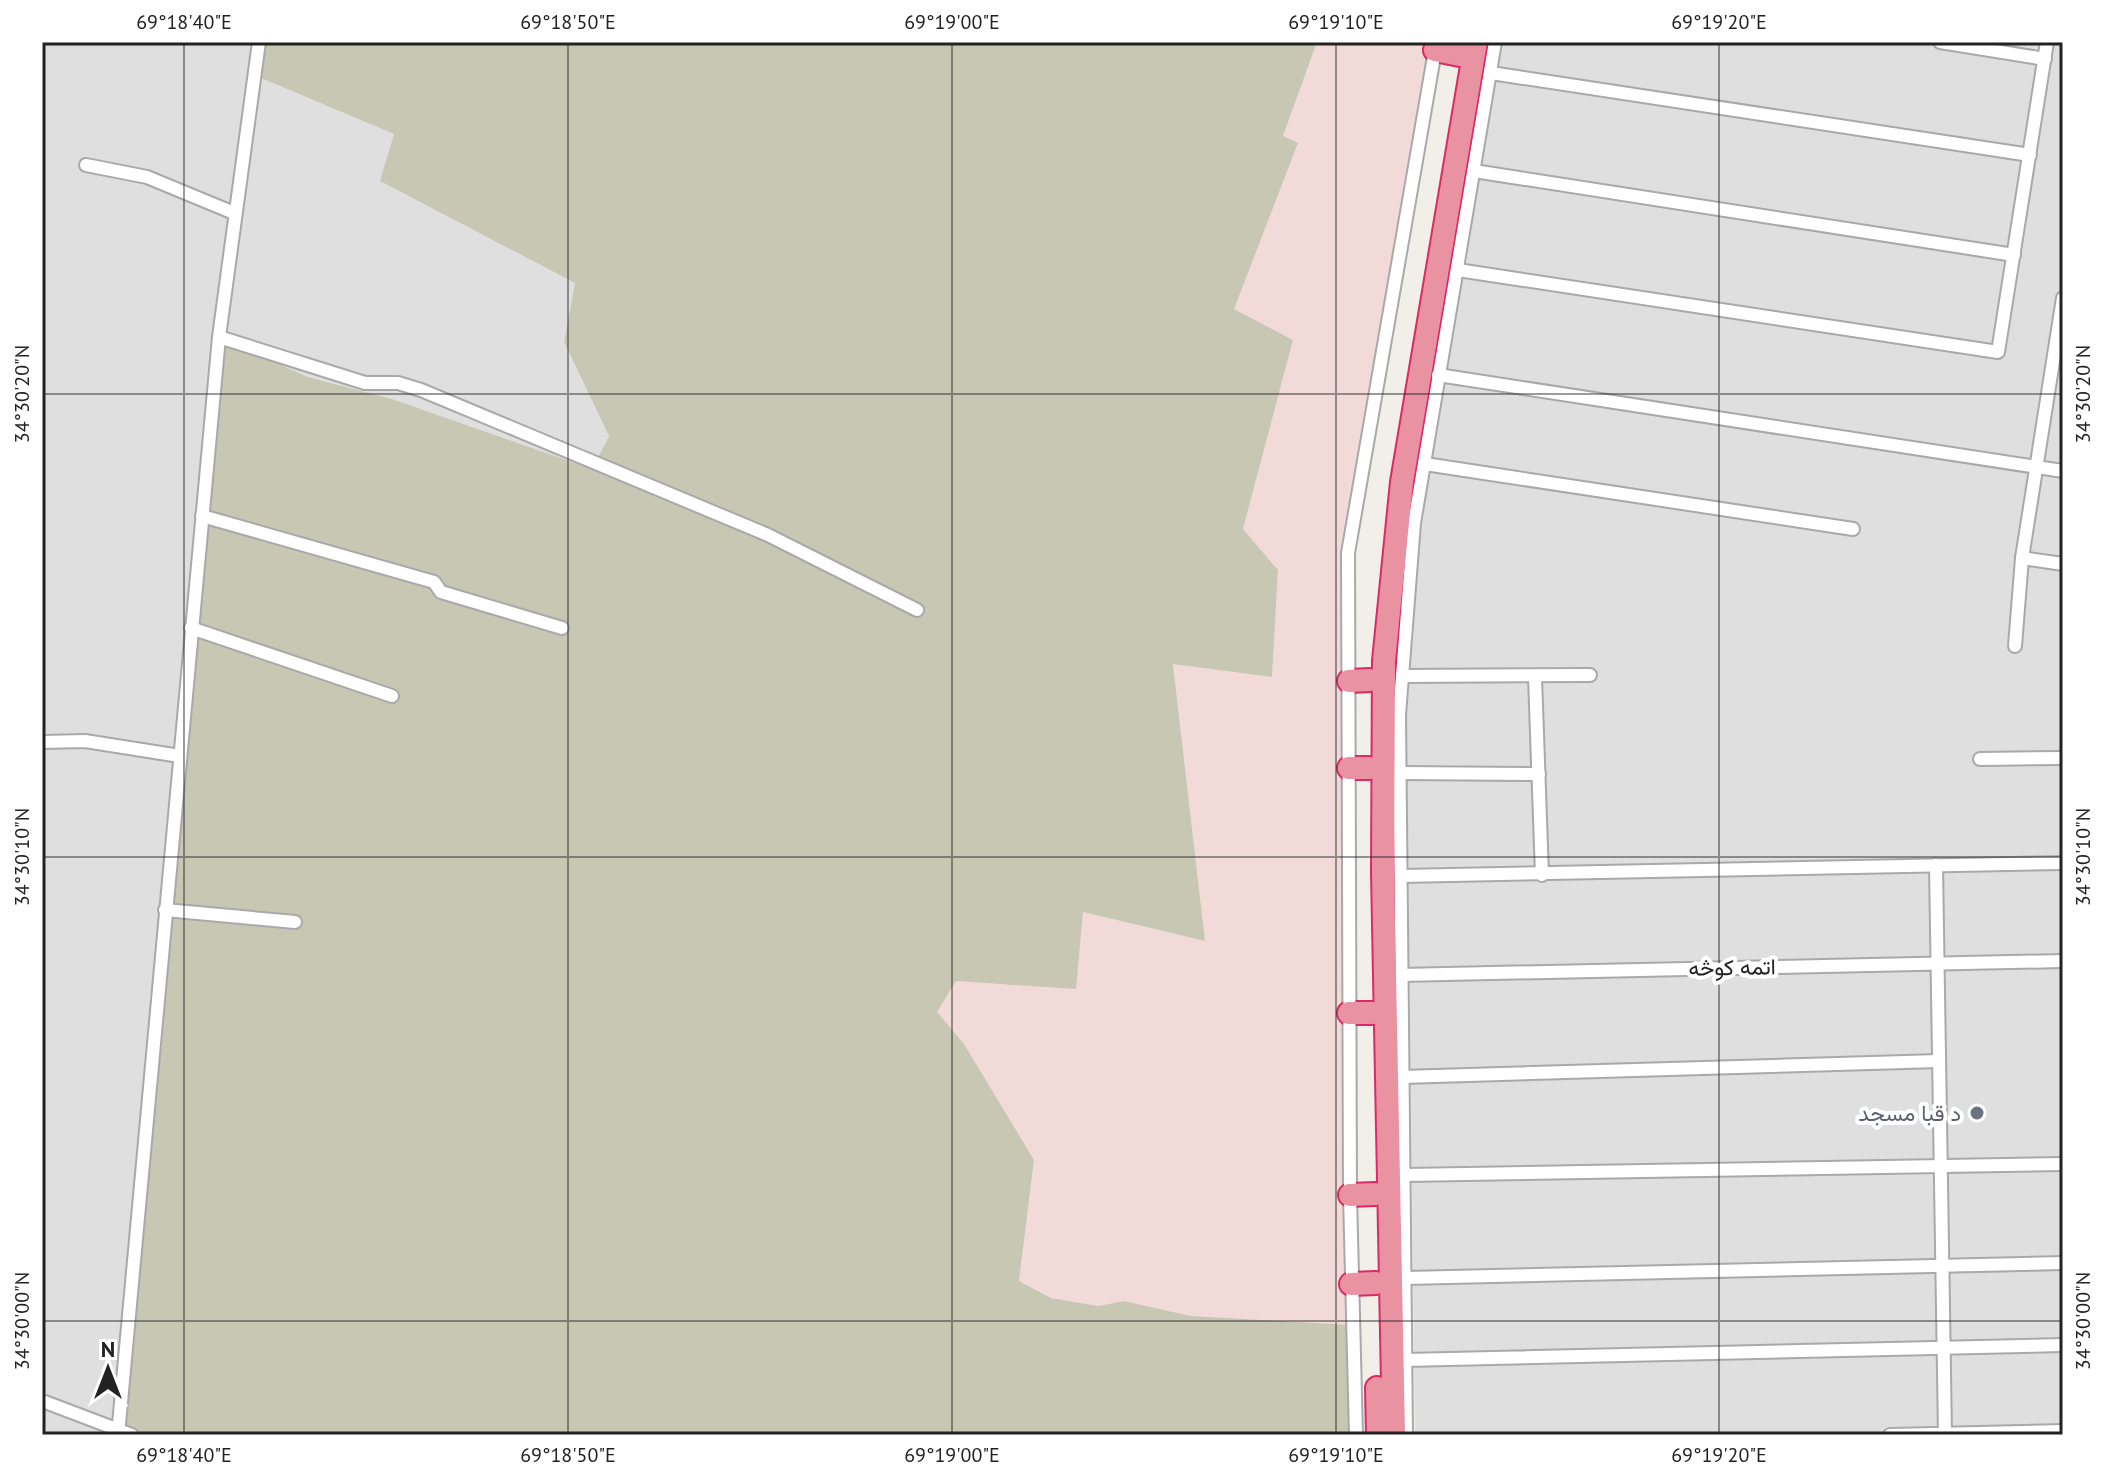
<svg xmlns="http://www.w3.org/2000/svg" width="2105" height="1477" viewBox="0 0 2105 1477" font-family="'PT Sans',Vazirmatn,sans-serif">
<rect width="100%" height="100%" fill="#f2efe9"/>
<g fill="#e0dfdf">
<polygon points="42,42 259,42 255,75 394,134 381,181 575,283 564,342 609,436 592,469 392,399 308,377 220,337 118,1435 42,1435"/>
<polygon points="1488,42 2063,42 2063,1435 1415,1435 1404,569 1428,366"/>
</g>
<polygon fill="#f2dad9" points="1317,42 1437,42 1348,553 1352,1325 1191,1316 1124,1301 1098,1306 1051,1298 1019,1281 1034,1160 937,1012 956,981 1006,984 1083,912 1205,941 1173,663 1272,677 1278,570 1243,529 1293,340 1233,309 1298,144 1283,136"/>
<polygon fill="#c7c7b4" points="259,42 1317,42 1283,136 1298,143 1234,309 1293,340 1243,529 1278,570 1272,677 1173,664 1205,941 1083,912 1076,989 956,981 937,1012 964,1044 1034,1160 1019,1281 1051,1298 1098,1306 1124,1301 1191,1316 1352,1325 1356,1435 118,1435 219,337 308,377 392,399 592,469 609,436 564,342 575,283 380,181 394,134 254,75"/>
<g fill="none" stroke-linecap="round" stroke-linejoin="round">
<defs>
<g id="street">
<polyline points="1940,42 2045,59"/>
<polyline points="1491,73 2030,155"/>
<polyline points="86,165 147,177 234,213"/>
<polyline points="1474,171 2014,255"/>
<polyline points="1458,270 1998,352 2047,42"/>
<polyline points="219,337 365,383 398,383 421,390 768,535 917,610"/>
<polyline points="1438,375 2063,471"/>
<polyline points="1425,464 1853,529"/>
<polyline points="202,516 434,582 441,592 562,628"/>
<polyline points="2022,558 2063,564"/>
<polyline points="191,628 392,696"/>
<polyline points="2015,646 2022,558 2063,298"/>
<polyline points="1402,676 1590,675"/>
<polyline points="1535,677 1542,875"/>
<polyline points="42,742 85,741 180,756"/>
<polyline points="1980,759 2063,758"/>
<polyline points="1400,773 1539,774"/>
<polyline points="1936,865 1945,1435"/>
<polyline points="1401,876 2063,863"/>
<polyline points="165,910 295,922"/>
<polyline points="1400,975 2063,961"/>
<polyline points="1402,1077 1939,1061"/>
<polyline points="1405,1175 2063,1164"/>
<polyline points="1406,1278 2063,1263"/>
<polyline points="1405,1360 2063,1345"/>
<polyline points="45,1402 132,1435"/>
<polyline points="118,1435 219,337 259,42"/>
<polyline points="1356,1435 1350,1195 1348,553 1436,45"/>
<polyline points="1406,1435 1399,715 1414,523 1495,42"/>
<polyline points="1890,1435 2063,1431"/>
</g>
<g id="highway">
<polyline points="1435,50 1460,55"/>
<polyline points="1349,681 1370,680"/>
<polyline points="1349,768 1369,768"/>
<polyline points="1349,1013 1373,1013"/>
<polyline points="1350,1195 1375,1194"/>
<polyline points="1351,1284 1376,1283"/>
<polyline points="1377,1388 1378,1435"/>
<polyline points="1394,1435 1383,873 1384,661 1402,482 1476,42"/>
</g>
</defs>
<use href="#street" stroke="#a9a9a9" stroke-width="16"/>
<use href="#highway" stroke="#dc2a67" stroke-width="26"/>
<use href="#street" stroke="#fff" stroke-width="12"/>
<use href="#highway" stroke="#e892a2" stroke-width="22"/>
</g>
<path fill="none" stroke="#222" stroke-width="2" stroke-opacity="0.45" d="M184,42V1435M568,42V1435M952,42V1435M1336,42V1435M1719,42V1435M42,394H2063M42,857H2063M42,1321H2063"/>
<circle fill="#6b7280" stroke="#fff" stroke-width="3" cx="1977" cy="1113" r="8"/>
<g text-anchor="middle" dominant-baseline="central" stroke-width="8" stroke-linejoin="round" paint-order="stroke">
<g font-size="22" fill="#222" stroke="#fff">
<text transform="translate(1732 967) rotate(-1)">اتمه کوڅه</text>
</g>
<g font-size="22" fill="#5b616d" stroke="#fff" text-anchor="end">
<text x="1961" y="1113">د قبا مسجد</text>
</g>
</g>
<rect width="2105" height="1477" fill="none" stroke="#ffffff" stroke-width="88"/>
<g transform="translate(108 1369)" stroke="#ffffff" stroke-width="6" paint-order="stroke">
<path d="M0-6L14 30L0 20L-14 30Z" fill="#222222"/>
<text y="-12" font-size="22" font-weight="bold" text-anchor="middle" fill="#222222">N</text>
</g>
<rect x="44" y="44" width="2017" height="1389" fill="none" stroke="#222" stroke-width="3"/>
<g font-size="20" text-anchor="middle" fill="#222">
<text x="184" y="29">69°18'40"E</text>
<text x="568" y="29">69°18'50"E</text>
<text x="952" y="29">69°19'00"E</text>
<text x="1336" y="29">69°19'10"E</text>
<text x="1719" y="29">69°19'20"E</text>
<text transform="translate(22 394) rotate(-90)" y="7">34°30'20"N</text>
<text transform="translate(2083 394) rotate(-90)" y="7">34°30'20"N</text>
<text transform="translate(22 857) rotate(-90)" y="7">34°30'10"N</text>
<text transform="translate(2083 857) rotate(-90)" y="7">34°30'10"N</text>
<text transform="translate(22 1321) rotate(-90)" y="7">34°30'00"N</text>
<text transform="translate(2083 1321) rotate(-90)" y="7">34°30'00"N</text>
<text x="184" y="1462">69°18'40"E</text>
<text x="568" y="1462">69°18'50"E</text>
<text x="952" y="1462">69°19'00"E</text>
<text x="1336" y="1462">69°19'10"E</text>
<text x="1719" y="1462">69°19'20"E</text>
</g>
</svg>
